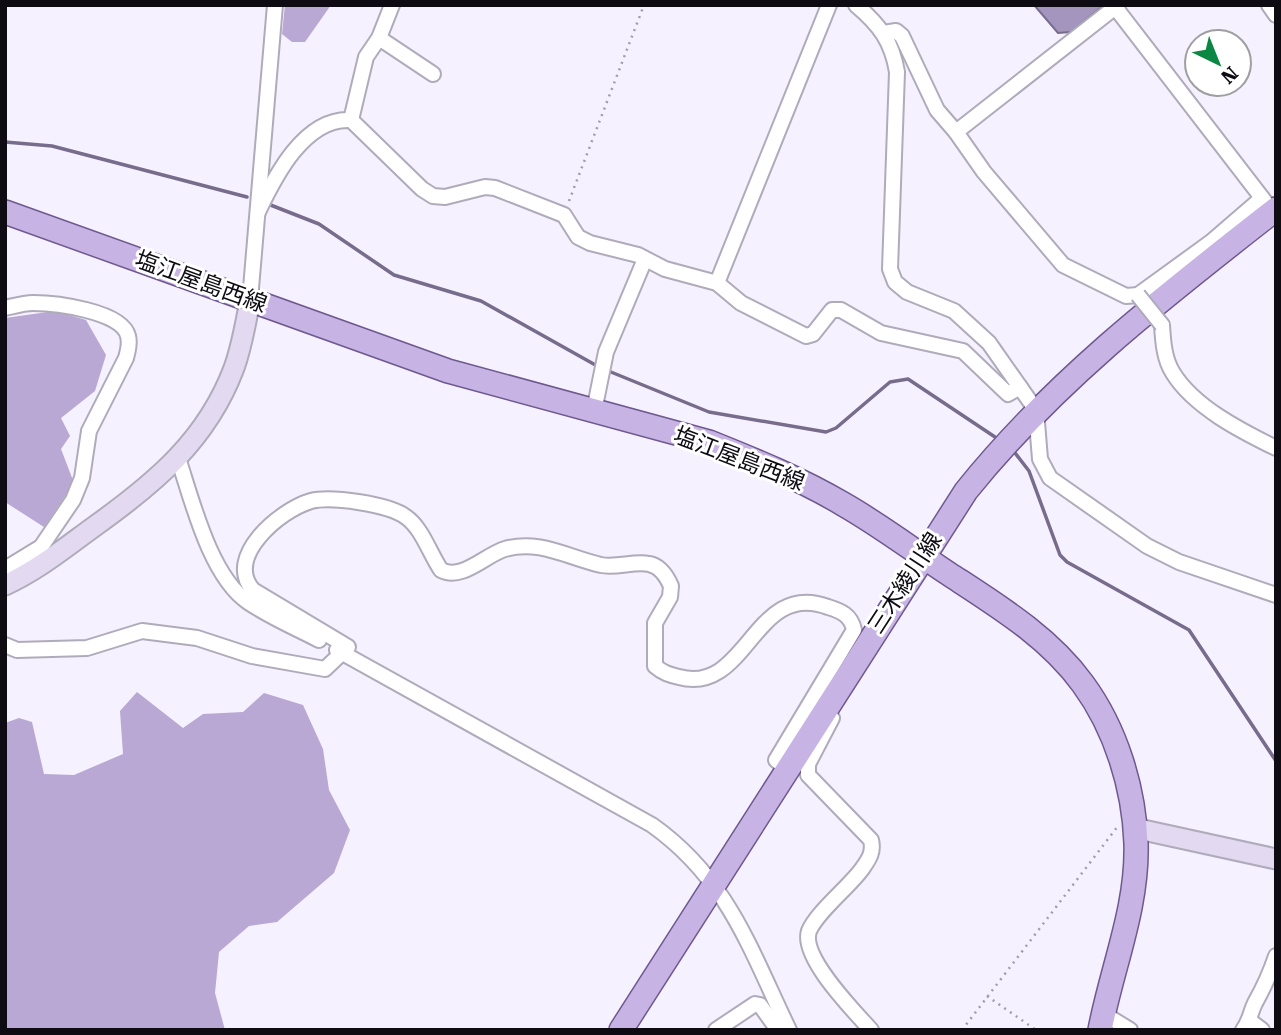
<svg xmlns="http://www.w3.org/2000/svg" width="1281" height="1035" viewBox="0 0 1281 1035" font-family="'Roboto Serif','Noto Sans JP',serif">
<rect width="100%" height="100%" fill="#f6f1ff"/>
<g fill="#b8a8d3">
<polygon points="285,5 331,5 305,42 292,42 282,34"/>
<polygon points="55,311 86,320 106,355 95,391 61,418 70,436 61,449 74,483 44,527 5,502 5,318"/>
<polygon points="137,692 183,728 203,714 243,712 264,693 303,705 323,749 329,790 350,830 334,873 277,922 249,926 219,952 215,993 225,1030 5,1030 5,723 19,718 32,722 44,774 74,775 123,754 120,711"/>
</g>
<polygon fill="#a495bf" stroke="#776c8b" stroke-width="2" points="1034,5 1104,5 1071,32 1058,33"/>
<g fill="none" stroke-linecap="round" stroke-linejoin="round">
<g stroke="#776c8b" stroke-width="3.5">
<polyline points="5,142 52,146 247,197"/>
<polyline points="268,204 319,224 394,275 481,301 599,367"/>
<polyline points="606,370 709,412 826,432 836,428 890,382 908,379 995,437"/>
<polyline points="1012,449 1029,471 1060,555 1067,562 1189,630 1276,761"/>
</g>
<defs>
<g id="street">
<path d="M856,5C880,25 892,42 897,72L890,269L895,282L907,292L954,311L989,343L1036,410L1040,459L1050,478L1147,546L1179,562L1276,595"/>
<polyline points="1269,5 1276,15"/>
<polyline points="1115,7 1266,203"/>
<polyline points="884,33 896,31 902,36 937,110 956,132 1118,5"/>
<polyline points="379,38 433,74"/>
<polyline points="351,120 366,57 379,38 392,5"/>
<polyline points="956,132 984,172 1063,265 1126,296 1138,295 1211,242 1262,198"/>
<path d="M258,212C275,176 305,117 351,120L422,189L433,196L445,197L485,187L495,188L564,215L578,237L590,243L638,255L665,269L717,283L741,303L806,336L813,334L832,310H841L881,333L963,351L1008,394L1020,387"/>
<polyline points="717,283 829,5"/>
<polyline points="250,300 275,5"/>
<path d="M5,308C14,306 24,303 33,303C55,303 122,311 128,336C130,343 128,351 126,358L89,431L82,478L73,500L41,547L5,569"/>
<path d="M1162,325C1163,341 1164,359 1173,373C1194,407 1241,431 1276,448"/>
<polyline points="594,411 606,352 645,259"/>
<path d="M178,458C192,500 210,576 248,602C270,617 296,628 319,640"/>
<path d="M5,645L17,650L87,648L142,631L197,638L252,656L325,669L348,647L253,590C224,557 280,510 311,501C331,496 389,504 406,517C422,528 430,554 441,570C462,581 485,555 505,549C539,539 569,558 601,565C617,568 634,561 649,564C661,566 667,577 671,586L670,597L655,623V666C663,673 670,675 679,677C747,696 754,579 828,607C841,611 851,615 854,630L776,760L787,769"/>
<path d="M337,650L652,825C728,879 750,949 789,1030"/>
<path d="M832,718L808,764V775L871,840C874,852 869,859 862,869C849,887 817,912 809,931C800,957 855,1012 871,1030"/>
<polyline points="1104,1014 1130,1030"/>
<polyline points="1250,1021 1262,1030"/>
<polyline points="716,1030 755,1004 760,1005 778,1030"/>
<path d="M1243,1030C1250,1021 1250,1013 1255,1003C1264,987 1270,974 1276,956"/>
</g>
<g id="secondary">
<path d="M5,585C38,570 66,547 95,526C155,483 207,440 234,368C242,346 246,322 250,300"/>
<polyline points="1134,828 1276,859"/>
</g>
<g id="primary">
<path d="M5,212L448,371L709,442C754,460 801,479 843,504C880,525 914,551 949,574C998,606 1049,637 1083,684C1116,729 1134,788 1136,843C1138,908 1112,967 1100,1030"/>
<path d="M621,1030L966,491C1054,381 1166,295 1276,209"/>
</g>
</defs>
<use href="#street" stroke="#b0abbb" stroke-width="18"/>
<use href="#secondary" stroke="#b0abbb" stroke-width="23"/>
<use href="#primary" stroke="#6e598f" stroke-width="26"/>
<g stroke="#a19da8" stroke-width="2.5" stroke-dasharray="2 5" stroke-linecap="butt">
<polyline points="569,201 644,5"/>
<polyline points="987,996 1036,1030"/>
<polyline points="962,1030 1118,826"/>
</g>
<use href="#street" stroke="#fff" stroke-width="14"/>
<use href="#secondary" stroke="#e3daf2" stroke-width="19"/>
<use href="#primary" stroke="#c7b4e4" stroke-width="23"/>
<defs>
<polyline id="street-bridge" points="1138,295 1162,325"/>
</defs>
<use href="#street-bridge" stroke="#b0abbb" stroke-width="18" stroke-linecap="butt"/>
<use href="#street-bridge" stroke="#fff" stroke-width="14"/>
</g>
<g text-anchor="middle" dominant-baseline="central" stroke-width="6" stroke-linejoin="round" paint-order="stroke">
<g font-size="23" fill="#0e0c12" stroke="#fff">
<text transform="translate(201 282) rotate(20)">塩江屋島西線</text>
<text transform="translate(739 459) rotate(21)">塩江屋島西線</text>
<text transform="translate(905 583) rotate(-57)">三木綾川線</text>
</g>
</g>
<rect width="1281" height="1035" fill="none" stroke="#0e0c12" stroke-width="14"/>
<g transform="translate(1218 63) rotate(137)"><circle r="33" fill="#ffffff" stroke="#9f9ea0" stroke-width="2"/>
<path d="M0-5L12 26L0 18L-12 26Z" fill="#0a8742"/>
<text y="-10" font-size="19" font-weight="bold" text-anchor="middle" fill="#0e0c12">N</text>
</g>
</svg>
